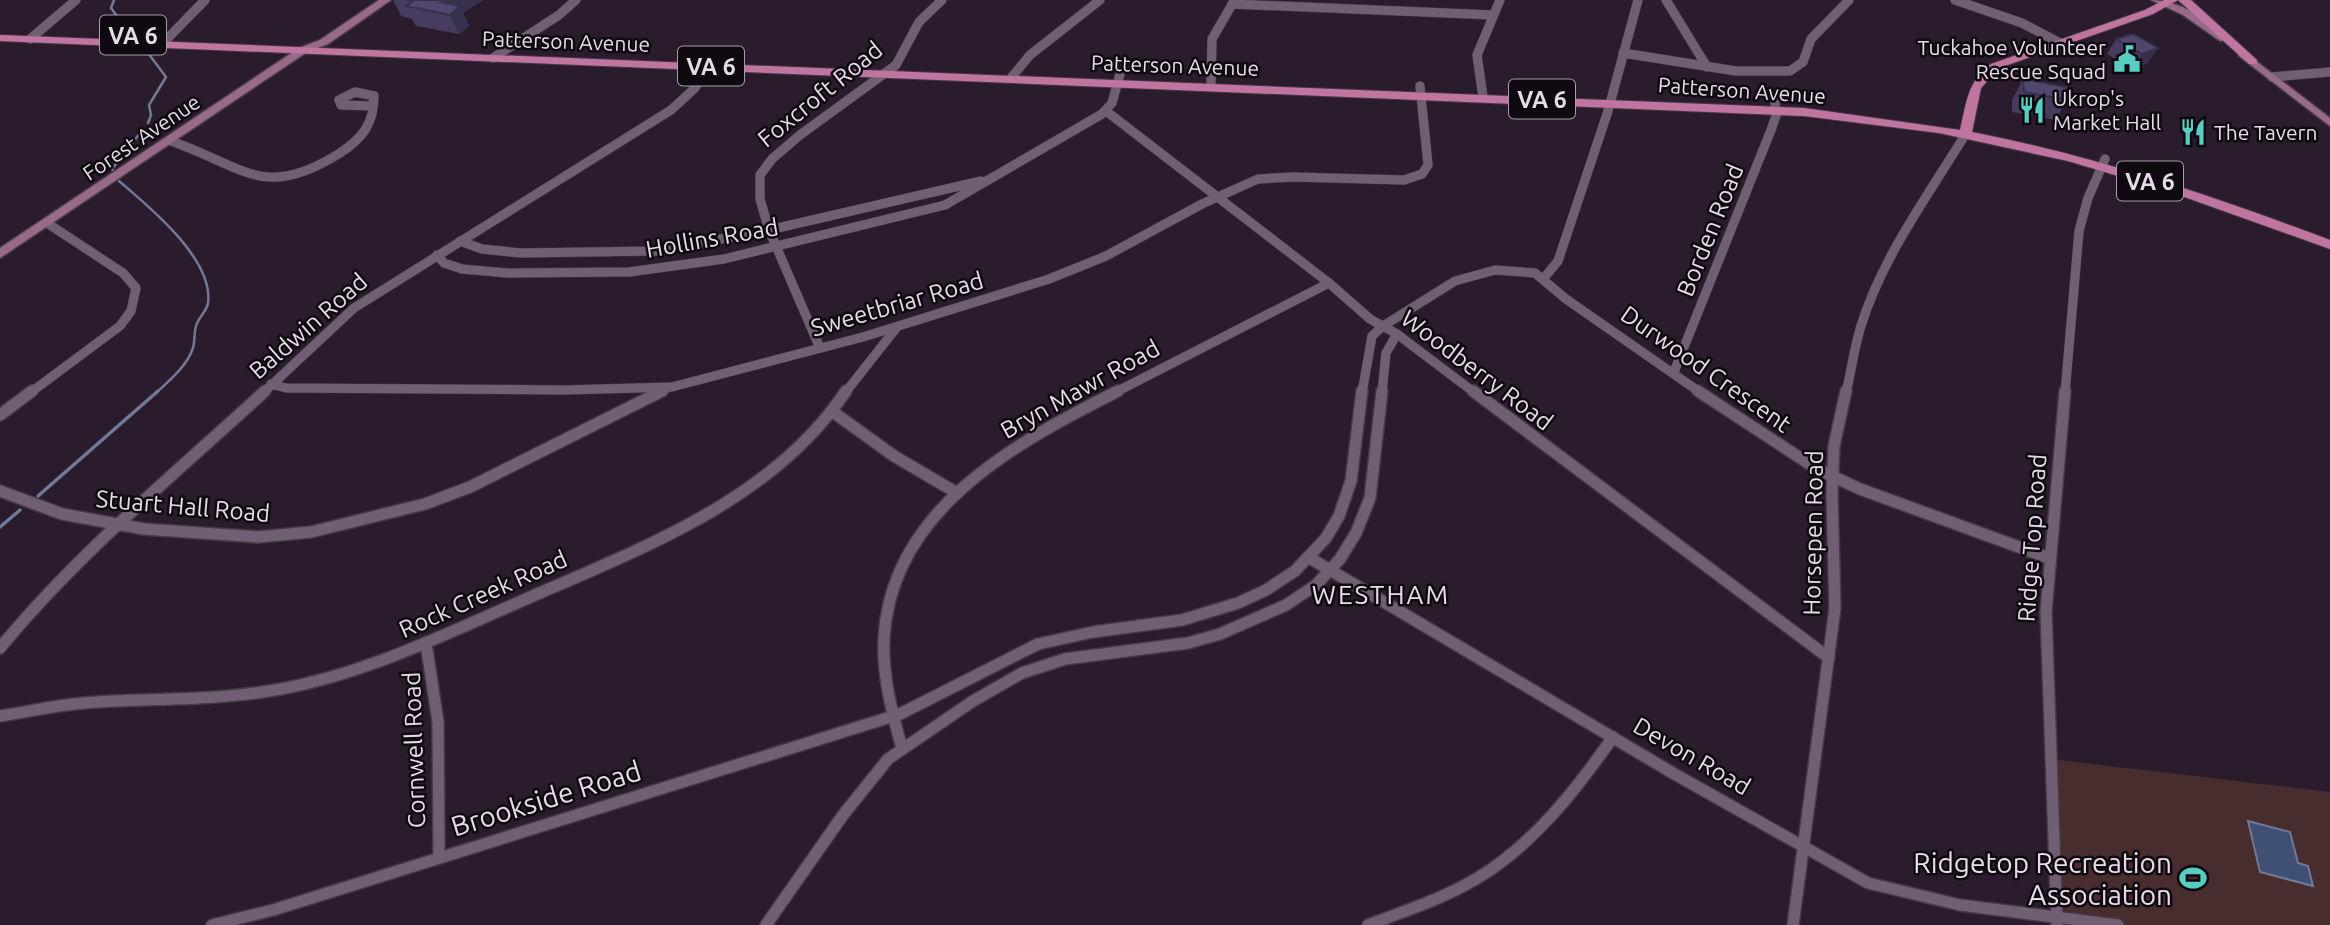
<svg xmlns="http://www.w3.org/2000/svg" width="2330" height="925" viewBox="0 0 2330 925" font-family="Ubuntu,sans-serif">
<rect width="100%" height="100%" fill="#2b1c2d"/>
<polygon fill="#482d2e" points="2050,759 2330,792 2330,925 2120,925 2057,917"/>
<polygon fill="#404f74" stroke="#727997" stroke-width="2" points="2248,821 2290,832 2298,863 2308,866 2313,886 2260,872"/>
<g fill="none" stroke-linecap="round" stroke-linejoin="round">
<g stroke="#727997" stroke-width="2.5">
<polyline points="114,0 111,8 125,27"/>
<polyline points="136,49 148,53 166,77 149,105 151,115 148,123"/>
<polyline points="114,172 112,169 141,132"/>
<path d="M119,181C148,206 214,259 208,303C207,311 198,318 196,326C194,333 195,341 193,348C187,366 170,380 156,393"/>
</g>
<g stroke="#727997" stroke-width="3.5">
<polyline points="38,496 158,391"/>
<polyline points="0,527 20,510"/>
</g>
<defs>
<g id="street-far1">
<polyline points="1666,0 1707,67"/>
<polyline points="1955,0 2022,23 2060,43"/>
<polyline points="1232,4 1493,15"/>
<polyline points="30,39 76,0"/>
<polyline points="162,44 205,0"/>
<polyline points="1623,53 1736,71 1790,71 1803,62 1811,39 1849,0"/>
<polyline points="493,58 559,15 576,0"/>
<polyline points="2272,77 2330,72"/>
<polyline points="1011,78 1030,55 1100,0"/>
<polyline points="1211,86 1212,39 1234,1"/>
<polyline points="1483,97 1477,55 1500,0"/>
<polyline points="1106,111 1329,283 1370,319 1397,334 1475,393"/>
<path d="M171,141C245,167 264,201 340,153C363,138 374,123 374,96L355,92L339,100L341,105L373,106"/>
<polyline points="460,241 482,249 521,253 656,251 769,230 981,181"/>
<polyline points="437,255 444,263 462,269 507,273 629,272 724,259 945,205 1102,114 1112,103 1120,74"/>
<polyline points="1544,278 1558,261 1608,111 1638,0"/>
<polyline points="820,348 769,230 760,199 760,175 772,159 800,135 896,65 919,22 942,0"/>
<polyline points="1674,372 1771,130 1776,116 1775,101"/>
<polyline points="271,384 286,388 565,390 672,387 863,337 1049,279 1106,256 1202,204 1258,179 1293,177 1404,180 1422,174 1428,165 1420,86"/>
<polyline points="30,393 120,326 131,311 136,288 123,273 47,223"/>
<polyline points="263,393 354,308 671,110 695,88 711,58"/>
<polyline points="659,393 666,389"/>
<polyline points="845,393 897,327"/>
<polyline points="1114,393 1329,283"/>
<polyline points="1362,393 1372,336 1383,326 1455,281 1495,270 1535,273 1566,299 1701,393"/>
<polyline points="1382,393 1386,353 1397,334"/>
<path d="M1846,393C1851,372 1854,350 1860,329C1881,259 1927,197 1965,135"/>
<polyline points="2065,393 2079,231 2088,198 2105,159"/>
</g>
<g id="street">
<polyline points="1473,391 1829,658"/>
<polyline points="1698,391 1817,469 1860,489 2049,558"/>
<polyline points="833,412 894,456 957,493"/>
<polyline points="0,415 32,391"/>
<polyline points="0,491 62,514 144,529 258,537 311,532 425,504 470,487 662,391"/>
<polyline points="1308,557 1671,772 1868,883 1960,905 2118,925"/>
<polyline points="426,643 438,722 439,856"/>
<path d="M0,648C78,553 175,474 265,391"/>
<path d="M0,716C28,712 56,705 84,703C145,698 208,701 269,691C357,677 437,638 517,603C636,550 771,503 846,391"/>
<path d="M902,748C892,713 882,675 884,638C891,509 1017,442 1118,391"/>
<polyline points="212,925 273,910 900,714 1038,644 1093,632 1182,620 1238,603 1266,590 1295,571 1326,538 1339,516 1351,481 1362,391"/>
<polyline points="766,925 843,815 888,759 973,701 1022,673 1065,659 1188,643 1220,634 1286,605 1316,585 1340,559 1356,533 1370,498 1382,391"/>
<path d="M1368,925C1405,911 1442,899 1476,879C1533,845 1576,790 1613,737"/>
<polyline points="1793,925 1835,608 1832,494 1834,446 1846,391"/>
<polyline points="2057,925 2046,612 2065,391"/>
</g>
<g id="secondary">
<polygon points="379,0 391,0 328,44 307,52 0,258 0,248 299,48 320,40"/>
<path d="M2151,0C2179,0 2210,20 2229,39L2220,41L2183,15Z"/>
<polygon points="2243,51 2330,118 2330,126 2239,56 2238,54"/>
</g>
<g id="primary">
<path d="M2164,0H2178L2153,14L1999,68L1981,88L1972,132C2095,156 2213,196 2330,240V249L2165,190L2068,161L1939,133L1804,116L0,41V35L1804,108L1960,130C1967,102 1967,82 1991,64L2145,10Z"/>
<polygon points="2178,0 2191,0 2257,60 2257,64 2249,64"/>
</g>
</defs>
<use href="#street-far1" stroke="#463948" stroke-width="10"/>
<use href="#street" stroke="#463948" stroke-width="14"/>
<use href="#secondary" stroke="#463948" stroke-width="3"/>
<use href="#primary" stroke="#463948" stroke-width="2"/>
<use href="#street-far1" stroke="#705f72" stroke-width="9"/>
<use href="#street" stroke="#705f72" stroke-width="11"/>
<use href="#secondary" fill="#986a89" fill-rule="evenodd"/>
<use href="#primary" fill="#c075a0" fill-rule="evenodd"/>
</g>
<g fill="#453c5f">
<polygon points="393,0 483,0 463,13 469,26 459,34 416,26 412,19 401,16"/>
<polygon points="2133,34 2148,63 2132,69 2107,54 2116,39"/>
<polygon points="2023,79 2068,100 2055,120 2012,112 2012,100"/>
</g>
<g fill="#38314d">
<polygon points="445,0 483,0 463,13 469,26 459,34 450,15 441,2"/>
<polygon points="2158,48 2148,63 2132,69 2142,54"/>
</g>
<g fill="#50466e" stroke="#38314d" stroke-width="2">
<polygon points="407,0 445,0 441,2 460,6 450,15 406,6 413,1"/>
<polygon points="2133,34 2158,48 2142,54 2116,39"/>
<polygon points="2023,79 2066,87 2068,100 2024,92"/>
</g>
<defs>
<symbol id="civic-bare" viewBox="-9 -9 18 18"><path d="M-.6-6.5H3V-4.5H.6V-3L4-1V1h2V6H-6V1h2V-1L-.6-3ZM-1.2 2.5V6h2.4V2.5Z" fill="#57cec1" stroke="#0f0910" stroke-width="2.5" paint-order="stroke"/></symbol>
<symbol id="restaurant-bare" viewBox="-9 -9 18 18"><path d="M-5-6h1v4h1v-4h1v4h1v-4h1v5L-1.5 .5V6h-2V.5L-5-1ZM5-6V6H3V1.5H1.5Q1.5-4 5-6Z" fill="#57cec1" stroke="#0f0910" stroke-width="2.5" paint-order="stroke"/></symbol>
<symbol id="stadium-bare" viewBox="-9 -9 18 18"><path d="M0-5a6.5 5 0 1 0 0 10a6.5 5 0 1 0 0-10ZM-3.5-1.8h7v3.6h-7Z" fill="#57cec1" stroke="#0f0910" stroke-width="2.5" paint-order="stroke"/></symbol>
</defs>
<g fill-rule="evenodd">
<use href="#civic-bare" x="2108" y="40" width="38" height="38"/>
<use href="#restaurant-bare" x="2013" y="91" width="38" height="38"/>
<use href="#restaurant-bare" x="2174" y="113" width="38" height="38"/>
<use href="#stadium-bare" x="2174" y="859" width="38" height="38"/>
</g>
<g text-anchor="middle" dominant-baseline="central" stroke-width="5" stroke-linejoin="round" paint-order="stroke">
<g font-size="21" fill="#e6dce8" stroke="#0f0910">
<text transform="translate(566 41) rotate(2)">Patterson Avenue</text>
<text transform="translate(1175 65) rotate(2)">Patterson Avenue</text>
<text transform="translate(1742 90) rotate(4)">Patterson Avenue</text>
<text transform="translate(141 137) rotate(-34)">Forest Avenue</text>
</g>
<g font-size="21" fill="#e6dce8" stroke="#0f0910" text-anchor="start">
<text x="2106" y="47" text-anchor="end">Tuckahoe Volunteer<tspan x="2106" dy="24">Rescue Squad</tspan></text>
<text x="2053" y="98">Ukrop's<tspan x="2053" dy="24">Market Hall</tspan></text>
<text x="2214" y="132">The Tavern</text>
</g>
<g fill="#0f0910" stroke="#a69da7" stroke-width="2">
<rect x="100" y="15.5" width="66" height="39" rx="5"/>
<rect x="678" y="46.5" width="66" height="39" rx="5"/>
<rect x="1509" y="79.5" width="66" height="39" rx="5"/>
<rect x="2117" y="161.5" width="66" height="39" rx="5"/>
</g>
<g font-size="23" font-weight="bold" fill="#e6dce8">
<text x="133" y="35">VA 6</text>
<text x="711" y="66">VA 6</text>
<text x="1542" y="99">VA 6</text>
<text x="2150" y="181">VA 6</text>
</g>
<g font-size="24" fill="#e6dce8" stroke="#0f0910">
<text transform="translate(820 94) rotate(-39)">Foxcroft Road</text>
<text transform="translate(1710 230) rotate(-68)">Borden Road</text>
<text transform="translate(712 238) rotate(-10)">Hollins Road</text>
<text transform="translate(897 304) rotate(-16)">Sweetbriar Road</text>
<text transform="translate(308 326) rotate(-41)">Baldwin Road</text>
<text transform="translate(1706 369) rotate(35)">Durwood Crescent</text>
<text transform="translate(1477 370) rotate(37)">Woodberry Road</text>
<text transform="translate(1080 389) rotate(-29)">Bryn Mawr Road</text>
<text transform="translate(183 506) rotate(5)">Stuart Hall Road</text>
<text transform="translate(1813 533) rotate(-89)">Horsepen Road</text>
<text transform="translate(2032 538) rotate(-86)">Ridge Top Road</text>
<text transform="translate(483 594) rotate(-24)">Rock Creek Road</text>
<text transform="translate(414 750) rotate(-92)">Cornwell Road</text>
<text transform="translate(1692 756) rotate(30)">Devon Road</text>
</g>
<g font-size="26" letter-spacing="2" fill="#e6dce8" stroke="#0f0910">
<text x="1381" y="594">WESTHAM</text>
</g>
<g font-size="28" fill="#e6dce8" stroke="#0f0910">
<text transform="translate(546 798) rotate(-17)">Brookside Road</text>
</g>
<g font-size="28" fill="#e6dce8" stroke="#0f0910" text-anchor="end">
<text x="2172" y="862">Ridgetop Recreation<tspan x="2172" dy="32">Association</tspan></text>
</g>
</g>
</svg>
